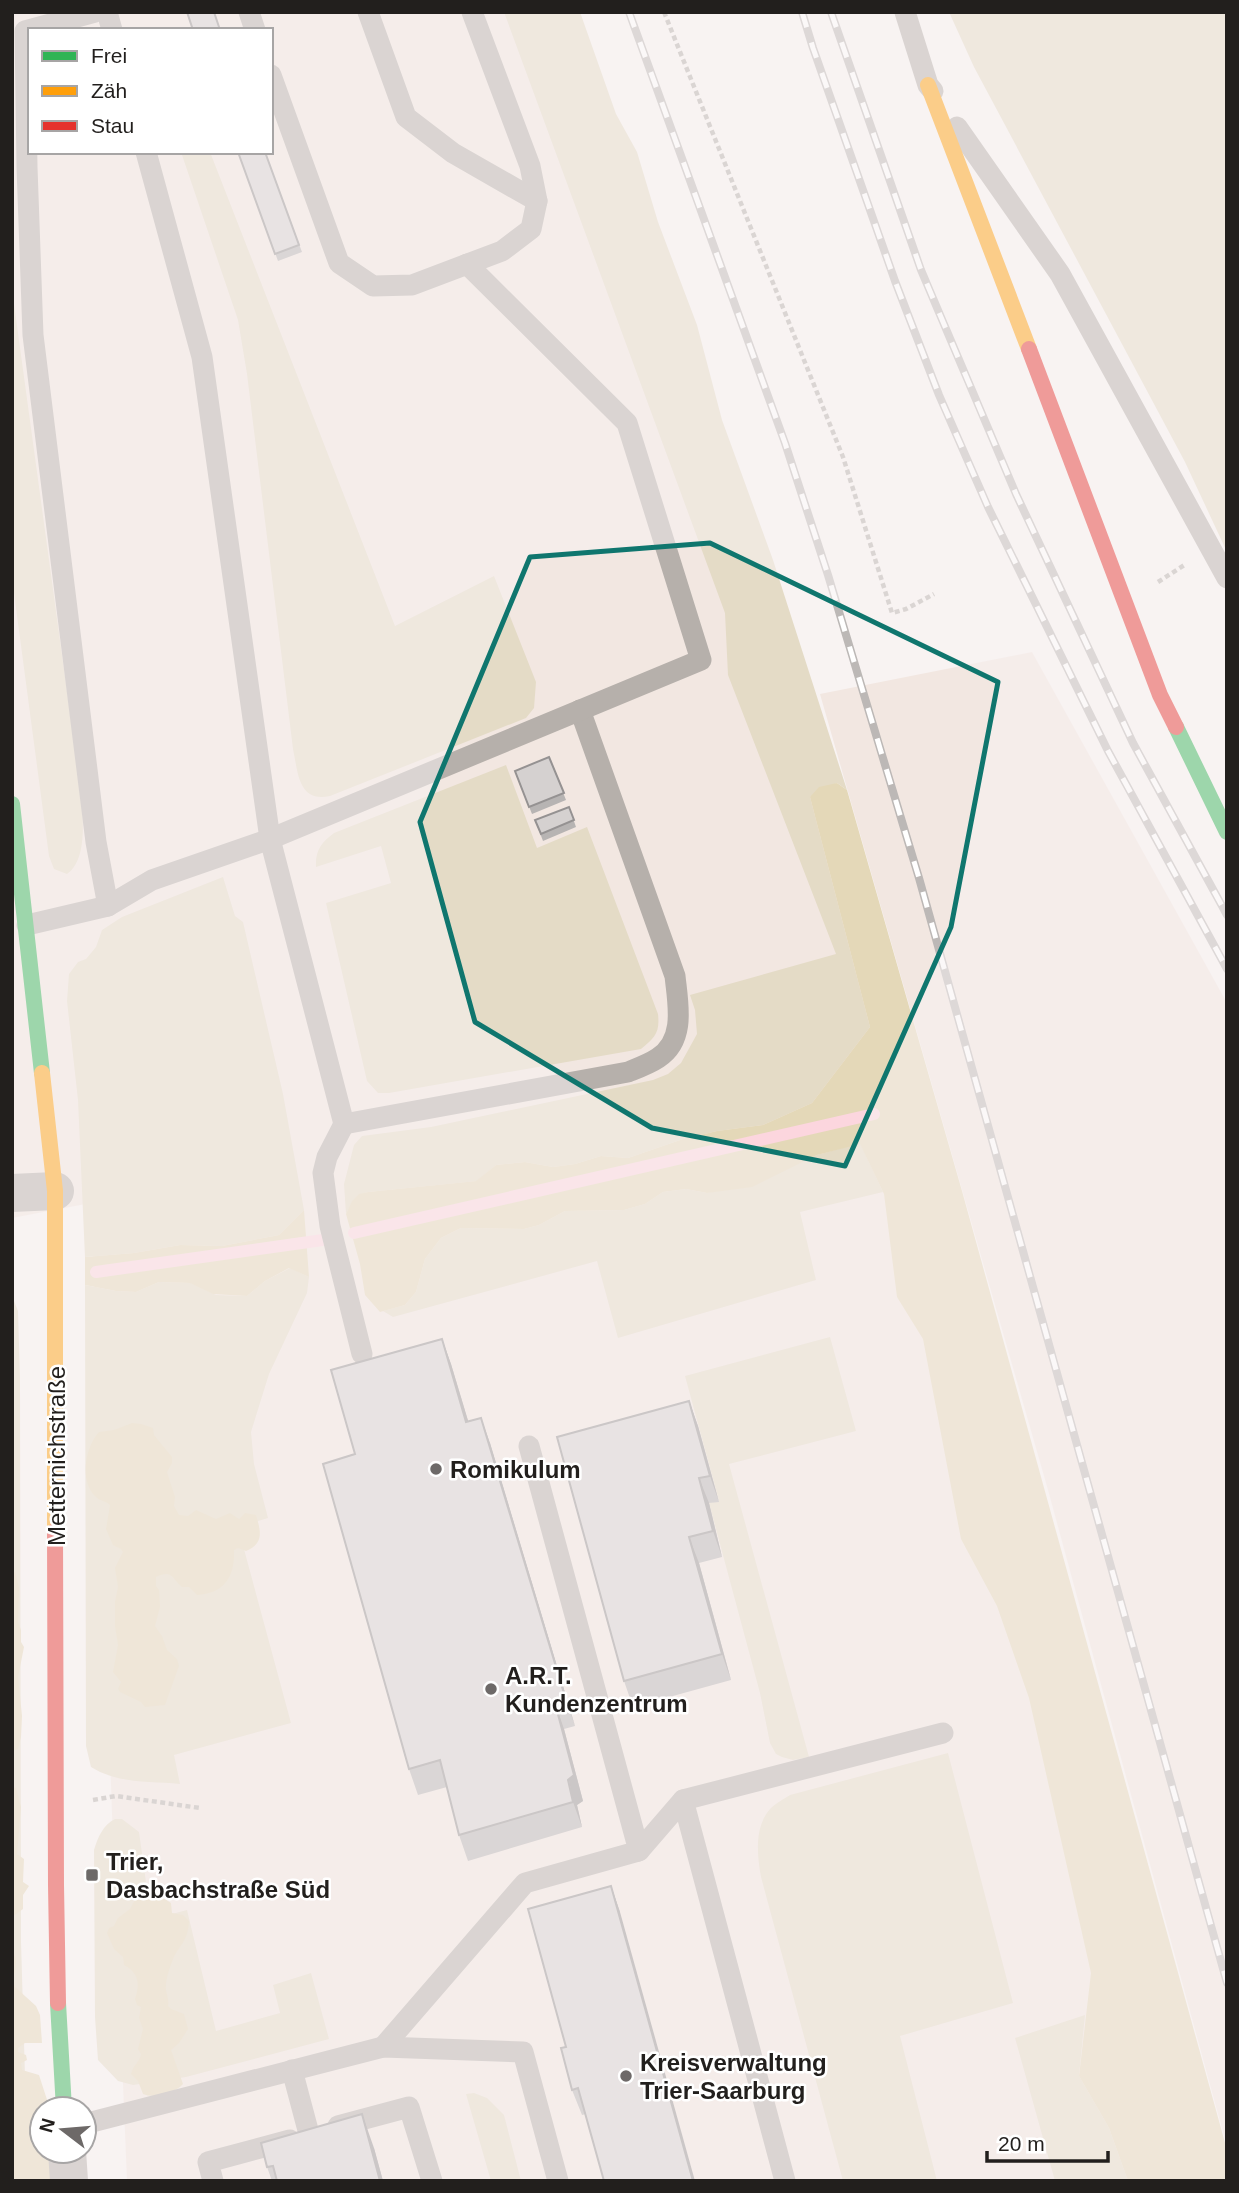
<svg xmlns="http://www.w3.org/2000/svg" width="1239" height="2193" viewBox="0 0 1239 2193" font-family="Helvetica,sans-serif">
<rect width="100%" height="100%" fill="#f8f3f2"/>
<g fill="#f2e7e1" fill-rule="evenodd">
<path d="M12,12H566L780,619L1170,2181H127L113,1843L91,1203L12,1218ZM30,30H271V152H30Z"/>
<polygon points="1032,652 1227,1003 1227,2147 1048,1490 820,694"/>
</g>
<g fill="#e4dbc6">
<path d="M504,12H580L616,114L637,152L658,222L697,325L722,420L773,560L847,790L837,783L810,797L870,1027L812,1103L763,1125L717,1131L683,1139L628,1158L601,1156L575,1164L553,1167L525,1162L496,1165L477,1181L368,1192C355,1195 352,1202 346,1214L344,1184L354,1145L362,1136L431,1127L653,1080L668,1074L681,1063L697,1034L695,1010L690,995L836,954L728,675L725,613Z"/>
<polygon points="949,12 1227,12 1227,552 1185,462 974,67"/>
<path d="M181,152H210L395,626L494,576L536,682L534,708L526,718L330,796C298,803 298,772 293,749L247,374L238,320Z"/>
<path d="M12,289L77,765C80,793 93,856 67,874L54,869L49,856L12,578Z"/>
<path d="M506,765L537,848L587,827L658,1014C660,1033 655,1037 641,1049L389,1093H378L367,1081L326,903L391,883L381,846L316,867C315,850 322,842 334,833Z"/>
<polygon points="223,877 235,916 243,922 283,1094 304,1210 279,1235 222,1246 180,1245 134,1253 85,1257 78,1100 67,1001 69,974 78,962 86,959 96,947 102,930 122,917"/>
<polygon points="860,1143 883,1192 800,1212 816,1280 618,1338 597,1261 393,1317 383,1311 405,1305 416,1292 425,1259 441,1238 461,1228 524,1229 539,1225 565,1211 624,1210 645,1204 663,1192 686,1189 707,1193 785,1170 817,1155"/>
<path d="M290,1268L309,1277L307,1293L269,1374L251,1432L254,1464L268,1518L238,1527L291,1723L174,1755L180,1784C150,1781 118,1784 91,1767L86,1746L85,1285L116,1291L136,1292L159,1282L191,1283L216,1295L247,1296L265,1281Z"/>
<polygon points="12,1296 18,1311 20,1378 21,1942 26,2110 35,2181 12,2181"/>
<polygon points="830,1337 856,1431 729,1464 809,1757 793,1760 782,1757 776,1754 770,1743 760,1693 709,1503 719,1501 685,1376"/>
<path d="M948,1753L1013,2003L900,2036L937,2181H843L761,1877C757,1855 754,1826 771,1808C776,1803 784,1799 790,1795Z"/>
<path d="M115,1819H122L139,1832L146,1882L142,1884L149,1920L187,1910L216,2031L280,2013L273,1985L311,1973L329,2039L186,2077L133,2085L118,2081L98,2060L95,2017L94,1850C98,1837 103,1825 115,1819Z"/>
<polygon points="1085,2015 1079,2076 1109,2128 1128,2181 1055,2181 1015,2038"/>
<polygon points="474,2093 487,2098 504,2115 521,2181 491,2181 466,2094"/>
</g>
<g fill="#e4d8b8">
<polygon points="837,783 847,790 962,1191 1227,2150 1227,2181 1128,2181 1109,2128 1079,2076 1091,1973 1029,1698 997,1606 961,1539 923,1339 897,1297 884,1194 860,1144 817,1155 752,1187 707,1193 686,1189 663,1192 645,1204 624,1210 565,1211 539,1225 524,1229 461,1228 441,1238 425,1259 416,1292 405,1305 380,1312 365,1295 360,1264 346,1214 352,1201 359,1194 368,1192 476,1181 496,1165 525,1162 553,1167 575,1164 601,1156 628,1158 683,1139 717,1131 763,1125 812,1103 870,1027 810,797 819,787"/>
<polygon points="304,1210 309,1277 289,1268 265,1281 247,1296 213,1294 190,1283 159,1282 136,1292 116,1291 85,1285 85,1257 134,1253 180,1245 222,1246 279,1235"/>
<path d="M132,1423L141,1424L153,1428L154,1435L172,1457V1463L167,1472L175,1497L174,1506L179,1515L188,1516L196,1510L216,1519L230,1513L239,1519L245,1513L256,1515C261,1531 264,1544 246,1551L238,1548L234,1550C235,1576 225,1593 197,1595L189,1587H182C172,1579 173,1569 156,1577V1586L159,1590L160,1607L155,1626L162,1636L167,1650L177,1659L179,1666L165,1705L145,1707L141,1702L120,1692L118,1689L121,1682L113,1672L118,1645L115,1626V1602L118,1587L115,1568L123,1552L121,1549L113,1545L106,1529L110,1505C106,1501 100,1501 96,1497C79,1482 85,1447 99,1432L114,1430Z"/>
<polygon points="15,1572 19,1588 18,1622 21,1630 21,1642 24,1647 18,1677 22,1716 21,1737 18,1749 12,1751 12,1575"/>
<polygon points="12,1787 16,1788 21,1807 17,1854 24,1859 23,1882 29,1886 23,1895 23,1909 12,1917"/>
<path d="M139,1892L157,1894L171,1903L172,1913L183,1915L189,1921C188,1944 178,1944 172,1962C169,1969 165,1983 166,1990C167,1996 169,1999 168,2006L171,2009L184,2014L188,2029L179,2043L171,2050L183,2084C175,2093 155,2099 143,2094L138,2081L131,2074C133,2065 140,2062 141,2054L138,2049L143,2029L139,2018L141,2007L137,2005L135,1999C140,1984 139,1973 124,1965L123,1957L114,1949L107,1933L109,1928L114,1926L118,1918L130,1909Z"/>
<path d="M12,1949C21,1966 11,1971 15,1987L36,2006L40,2015L42,2043H25L18,2048V2052L26,2055L27,2060L21,2063L22,2070L39,2075L50,2109H42V2151H61L52,2181H12Z"/>
</g>
<g fill="none" stroke-linecap="round" stroke-linejoin="round">
<g stroke="#fcd6de" stroke-width="12">
<polyline points="354,1233 874,1114"/>
<polyline points="96,1272 323,1240"/>
</g>
<g stroke="#b7b2ad" stroke-width="4.5" stroke-dasharray="5 3.5" stroke-linecap="butt">
<polyline points="664,12 843,457 892,613 906,609 934,594"/>
<polyline points="1158,582 1186,564"/>
<polyline points="93,1800 116,1796 200,1808"/>
</g>
<g stroke="#b6b0ab" stroke-width="21">
<polyline points="95,12 25,31 27,167 33,335 96,842 108,906"/>
<polyline points="107,12 112,30"/>
<polyline points="249,12 255,30"/>
<polyline points="368,12 406,117 453,153 537,201"/>
<polyline points="905,12 928,85 933,91"/>
<polyline points="271,75 339,263 373,286 412,285 502,251 531,229 537,201 530,166 472,12"/>
<polyline points="957,127 1060,274 1227,578"/>
<path d="M146,152L202,357L270,839L344,1124L628,1072C638,1068 649,1064 658,1058C686,1040 678,1004 675,976L580,710"/>
<polyline points="27,925 108,906 152,880 270,839 701,660 627,423 467,264"/>
<polyline points="344,1124 327,1157 323,1173 330,1226 362,1354"/>
<polyline points="683,1800 943,1733"/>
<polyline points="639,1851 683,1800 785,2181"/>
<polyline points="383,2047 525,1883 639,1851 529,1446"/>
<polyline points="292,2070 309,2134"/>
<polyline points="84,2124 383,2047 523,2052 558,2181"/>
<polyline points="338,2126 409,2107 432,2181"/>
<polyline points="213,2181 208,2162 290,2140"/>
</g>
<g stroke="#b6b0ab" stroke-width="38">
<polyline points="12,1193 55,1191"/>
<polyline points="67,2151 69,2181"/>
</g>
<g stroke="#30b455" stroke-width="16">
<polyline points="1176,727 1227,832"/>
<polyline points="12,804 42,1073"/>
<polyline points="58,2003 64,2109"/>
</g>
<g stroke="#ff9f0a" stroke-width="16">
<polyline points="928,85 1029,349"/>
<polyline points="42,1073 55,1191 55,1531"/>
</g>
<g stroke="#e5322d" stroke-width="16">
<polyline points="1029,349 1160,695 1176,727"/>
<polyline points="55,1531 56,1885 58,2003"/>
</g>
<defs>
<g id="rail">
<polyline points="629,12 785,443 828,575 919,878 1227,1983"/>
<polyline points="802,12 813,48 895,281 939,395 988,507 1108,751 1227,969"/>
<polyline points="831,12 921,270 1016,494 1133,743 1227,915"/>
</g>
</defs>
<use href="#rail" stroke="#bcb8b6" stroke-width="8"/>
<use href="#rail" stroke="#fff" stroke-width="5" stroke-dasharray="16" stroke-linecap="butt"/>
</g>
<g fill="#b7b4b3">
<polygon points="238,152 265,152 302,252 278,261"/>
<polygon points="549,757 566,800 532,814 515,771"/>
<polygon points="569,807 576,827 543,841 535,820"/>
<polygon points="442,1339 451,1364 468,1421 490,1443 575,1726 564,1729 583,1801 577,1805 582,1827 468,1861 459,1835 447,1787 418,1795 409,1769 355,1454"/>
<polygon points="689,1401 698,1426 719,1502 709,1503 722,1557 699,1563 731,1680 633,1707 624,1681"/>
<polygon points="611,1886 620,1912 586,2114 582,2115 572,2090 566,2047"/>
<polygon points="374,2148 383,2181 272,2181 267,2167"/>
</g>
<g fill="#959292">
<polygon points="442,1339 451,1364 476,1447 466,1422"/>
<polygon points="689,1401 698,1426 719,1502 710,1476"/>
<polygon points="481,1418 490,1443 575,1726 566,1700"/>
<polygon points="699,1478 709,1503 722,1557 713,1531"/>
<polygon points="689,1537 699,1563 731,1680 722,1654"/>
<polygon points="555,1703 564,1729 583,1801 577,1805 582,1827 573,1802"/>
<polygon points="611,1886 620,1912 695,2181 693,2181"/>
<polygon points="362,2114 374,2148 383,2181 380,2181"/>
</g>
<g fill="#d5d1d0" stroke="#959292" stroke-width="2">
<polygon points="187,12 214,12 220,30 193,30"/>
<polygon points="238,152 265,152 299,245 275,254"/>
<polygon points="549,757 564,793 529,807 515,771"/>
<polygon points="569,807 574,820 541,834 535,820"/>
<polygon points="442,1339 466,1422 481,1418 566,1700 555,1703 574,1775 568,1780 573,1802 459,1835 440,1760 409,1769 323,1464 355,1454 331,1370"/>
<polygon points="689,1401 710,1476 699,1478 713,1531 689,1537 722,1654 624,1681 557,1437"/>
<polygon points="611,1886 693,2181 604,2181 578,2088 572,2090 561,2048 566,2047 528,1909"/>
<polygon points="362,2114 380,2181 277,2181 273,2166 267,2167 261,2143"/>
</g>
<path d="M0 0H1239V2193H0ZM710,543L998,682L951,927L845,1166L652,1128L475,1022L420,822L530,557Z" fill="#f8f3f2" fill-opacity=".55" fill-rule="evenodd"/>
<path fill="none" stroke="#0f766e" stroke-width="5" stroke-linejoin="round" d="M710,543L998,682L951,927L845,1166L652,1128L475,1022L420,822L530,557Z"/>
<g fill="#6d6968" stroke="#fff" stroke-width="2.5">
<circle cx="436" cy="1469" r="7"/>
<circle cx="491" cy="1689" r="7"/>
<rect x="85" y="1868" width="14" height="14" rx="3.5"/>
<circle cx="626" cy="2076" r="7"/>
</g>
<g text-anchor="middle" dominant-baseline="central" stroke-width="5" stroke-linejoin="round" paint-order="stroke">
<g font-size="24" fill="#221f1d" stroke="#fff">
<text transform="translate(56 1456) rotate(-90)">Metternichstraße</text>
</g>
<g font-size="24" font-weight="bold" fill="#221f1d" stroke="#fff" text-anchor="start">
<text x="450" y="1469">Romikulum</text>
<text x="505" y="1675">A.R.T.<tspan x="505" dy="28">Kundenzentrum</tspan></text>
<text x="106" y="1861">Trier,<tspan x="106" dy="28">Dasbachstraße Süd</tspan></text>
<text x="640" y="2062">Kreisverwaltung<tspan x="640" dy="28">Trier-Saarburg</tspan></text>
</g>
</g>
<rect width="1239" height="2193" fill="none" stroke="#221f1d" stroke-width="28"/>
<rect x="28" y="28" width="245" height="126" fill="#ffffff" stroke="#a7a5a5" stroke-width="2"/>
<rect x="42" y="51" width="35" height="10" fill="#30b455" stroke="#a7a5a5" stroke-width="2"/>
<text x="91" y="63" font-size="21" fill="#221f1d">Frei</text>
<rect x="42" y="86" width="35" height="10" fill="#ff9f0a" stroke="#a7a5a5" stroke-width="2"/>
<text x="91" y="98" font-size="21" fill="#221f1d">Zäh</text>
<rect x="42" y="121" width="35" height="10" fill="#e5322d" stroke="#a7a5a5" stroke-width="2"/>
<text x="91" y="133" font-size="21" fill="#221f1d">Stau</text>
<g transform="translate(63 2130) rotate(286)"><circle r="33" fill="#ffffff" stroke="#a7a5a5" stroke-width="2"/>
<path d="M0-5L12 26L0 18L-12 26Z" fill="#6d6968"/>
<text y="-10" font-size="19" font-weight="bold" text-anchor="middle" fill="#221f1d">N</text>
</g>
<path d="M987 2151v10h121v-10" fill="none" stroke="#221f1d" stroke-width="3.5"/>
<text x="998" y="2151" font-size="21" fill="#221f1d" stroke="#ffffff" stroke-width="5" paint-order="stroke">20 m</text>
</svg>
